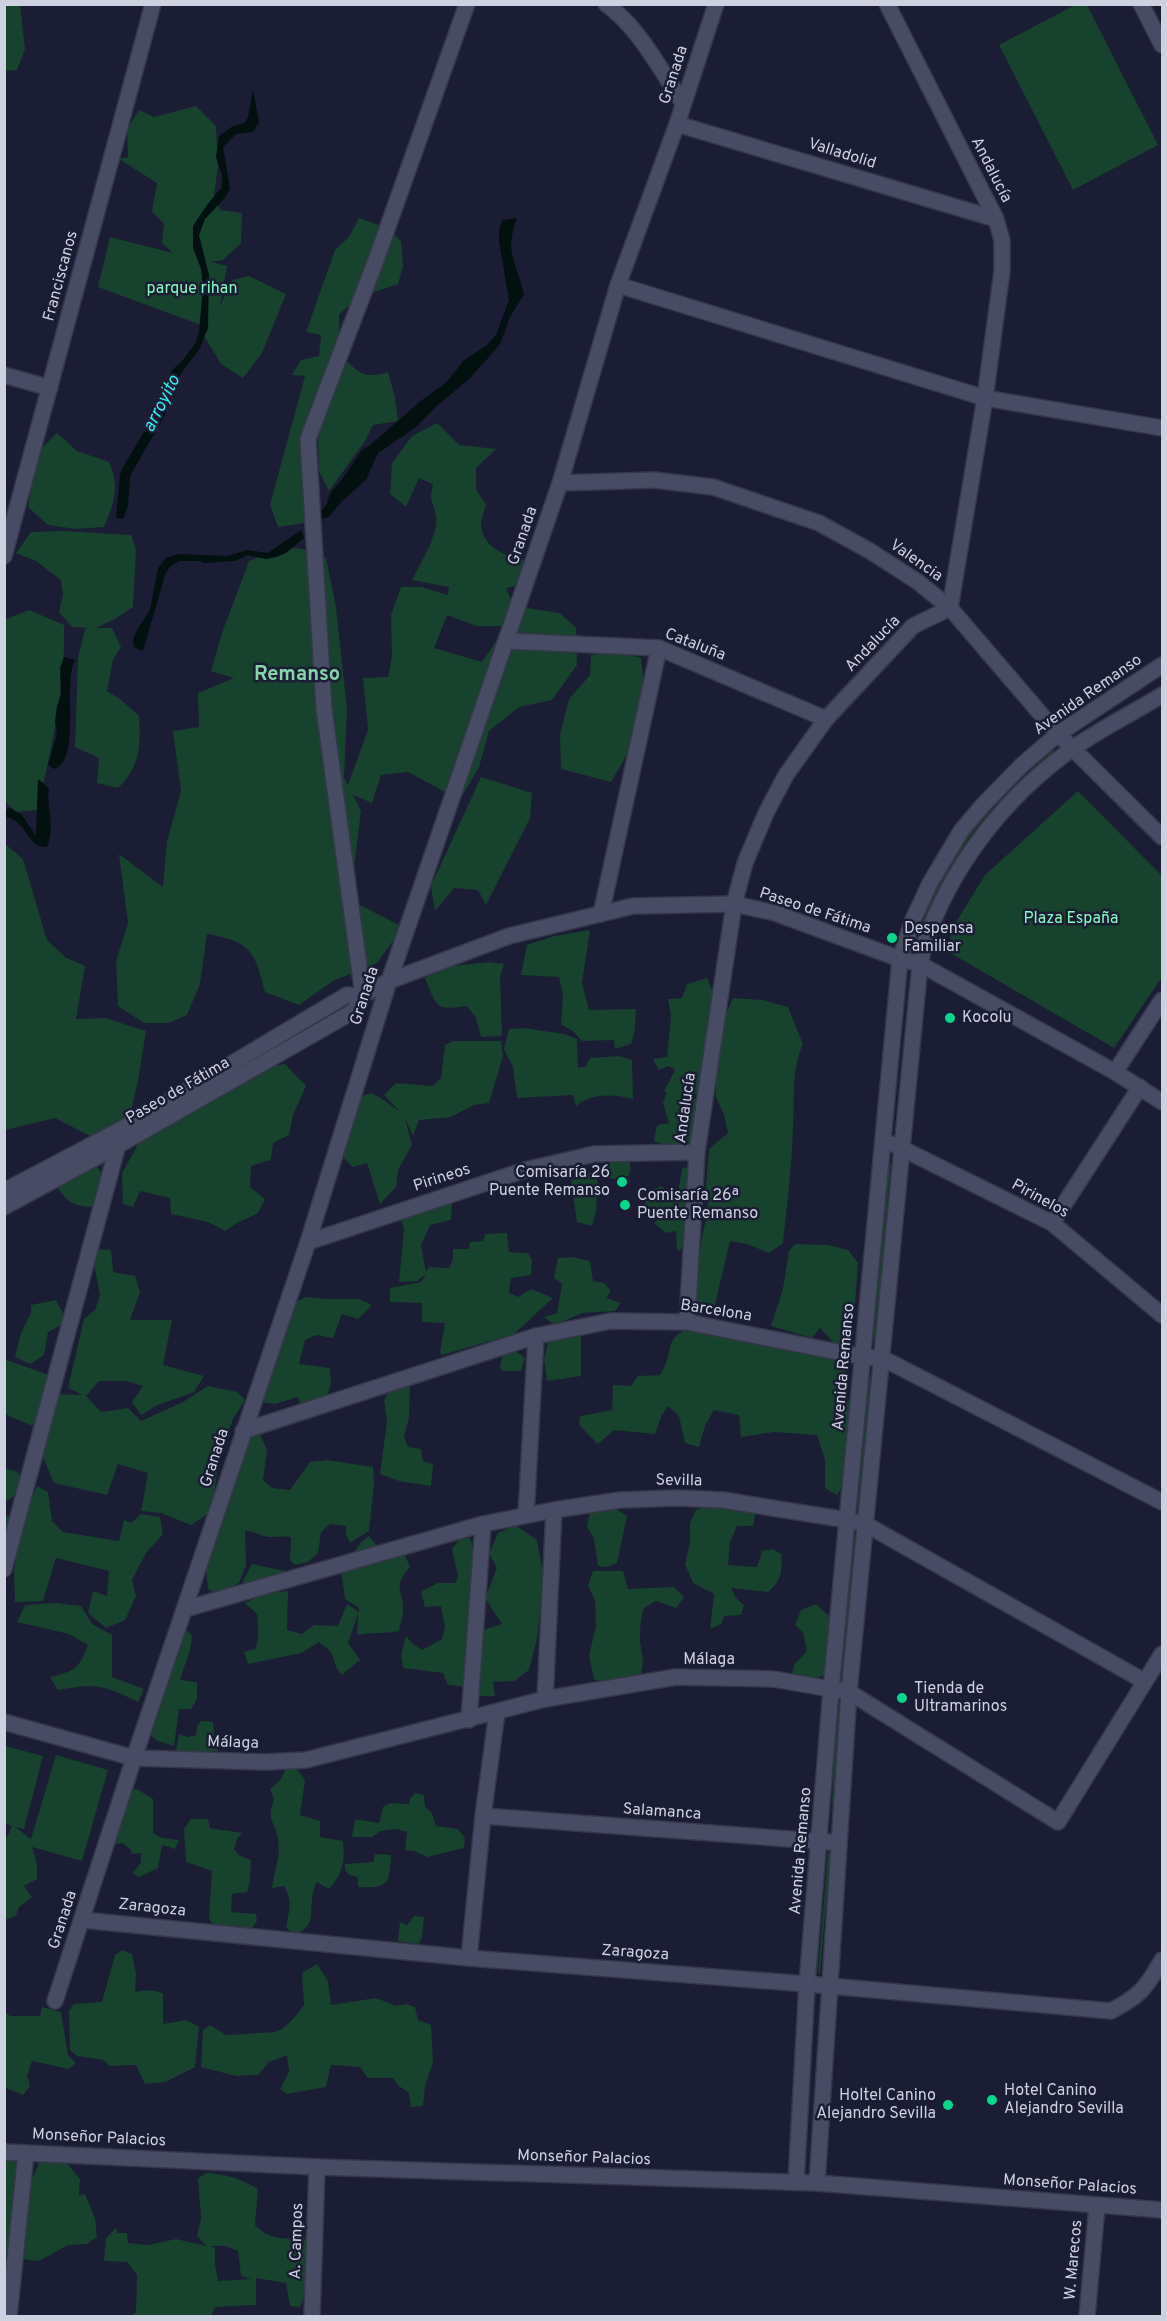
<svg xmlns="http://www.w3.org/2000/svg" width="1167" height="2321" viewBox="0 0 1167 2321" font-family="Overpass,sans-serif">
<rect width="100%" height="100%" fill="#1a1d33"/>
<g fill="#17422d" fill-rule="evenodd">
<polygon points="5,4 20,5 25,49 17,70 5,71"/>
<polygon points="1077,4 1087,5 1158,145 1073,190 999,45"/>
<polygon points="196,106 216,126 218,166 214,196 220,210 242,213 241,243 223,260 211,262 227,266 220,306 232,280 249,276 286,294 262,353 243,378 221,364 204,336 209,328 98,287 110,237 173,253 162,243 164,224 152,211 157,183 119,159 128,157 127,129 139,110 154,117"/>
<path d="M359,218L387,228L401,241L403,266L398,284L362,296L339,314L340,355C359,372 362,380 388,372L395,397L398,421L373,425L365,441L329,491L319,471L318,430L304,429L312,496L305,523L278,527L270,505L305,376L292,375L301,360L319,356L321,335L306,332L335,250L349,237Z"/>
<path d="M437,423L459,445L496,449L476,468V489L486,505C484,511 481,519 481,525C483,548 506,556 524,560L521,585L506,588L514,606L502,626H476L447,615L434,648L482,662L497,640L527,608L560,613L576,628L577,665L552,700L519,707L489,731L479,767L460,800L408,772L381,775L372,803L353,795L361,811L350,900L403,927L377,963L333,981L299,1005L265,992C254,950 251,942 207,934L200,984L187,1015L169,1023H144L118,1006L116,961L128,923L119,854L163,887L167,841L181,791L173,731L199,727L198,693L234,678L211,671L222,633L249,561C283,548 291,541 326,558L336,607L347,710L344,778L348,785L368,730L363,678L388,677L392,656L391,615L401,587H422L448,595L449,587L412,580C420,564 439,534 436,517C434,499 428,505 433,484L419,478L406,507L390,494L392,463L412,436Z"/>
<path d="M57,433L77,451L109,462C120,486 114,503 104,527L76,529L48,525L28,507L37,453Z"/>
<path d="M64,531L131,535L136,549L133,607L115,619L96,628H112L121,647L113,660L107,691L120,699L139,716C141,745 140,767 118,788L97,783L99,758L75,747L78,658L85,629L88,628L72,627L59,612L63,595L61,580L36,561L16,553L31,532Z"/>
<path d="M29,610L64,625C66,685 51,752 37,810L16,812L5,801L4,620Z"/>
<polygon points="618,652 641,658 646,707 631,748 611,782 561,769 560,734 569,699 590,675 591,655"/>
<path d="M1053,750L1055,752C1025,779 991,807 968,840C950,867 937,896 924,926H921C942,853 998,799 1053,750Z"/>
<polygon points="481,777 532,793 530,818 486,905 478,890 454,888 435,911 431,886"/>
<polygon points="1078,791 1162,876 1162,977 1114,1048 952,954 950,932 985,875"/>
<polygon points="4,843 23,859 47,940 65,957 85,966 76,1019 105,1018 146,1031 138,1081 130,1115 92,1137 55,1118 5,1130"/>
<polygon points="590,930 582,983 589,1010 636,1009 635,1029 631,1044 615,1049 614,1040 582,1041 573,1031 561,1024 563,994 559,977 521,975 527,945 554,936"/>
<path d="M489,962L504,964L500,977L502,1036L481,1037L476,1018L467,1006C435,1011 437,1007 425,978L444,965L453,966Z"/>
<path d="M707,978L714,995L728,1007L726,1014L733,998L763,1000L788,1007L803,1044C791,1070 795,1099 793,1127C792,1166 787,1205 783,1243L769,1253L747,1244L730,1241L714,1309L698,1317L694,1298L702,1237L708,1211L706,1185L709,1149L728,1133L724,1115L716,1097V1069L699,1094H686L697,1100L700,1117L694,1142L665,1145L654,1141L657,1125L669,1123L663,1103L667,1092L664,1091L675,1070L669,1066L659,1070L653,1059L667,1057L671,1015L668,999L682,998L687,984Z"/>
<path d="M524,1028L564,1034L577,1039L578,1068L586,1066L590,1058L619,1056L632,1060L633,1099C614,1094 592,1093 576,1106L573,1095L517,1098L513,1067L504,1049L509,1029Z"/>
<polygon points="453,1041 501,1041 503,1056 489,1103 474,1105 451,1117 419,1120 413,1136 405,1118 412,1145 398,1170 396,1187 380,1204 367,1163 353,1167 343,1157 359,1097 371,1093 381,1098 400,1112 384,1095 396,1083 432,1086 441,1078 445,1045"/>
<polygon points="285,1064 306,1086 293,1115 289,1135 273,1143 271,1160 251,1166 250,1187 265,1199 258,1213 237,1223 225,1231 208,1222 171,1214 170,1198 140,1191 133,1207 123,1204 122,1173 146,1130 218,1098 261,1068"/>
<path d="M614,1145L625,1150C634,1167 634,1184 610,1178L607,1164L602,1162L605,1148Z"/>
<polygon points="889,1161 891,1163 876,1340 873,1341"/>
<path d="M95,1164L105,1178L107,1188L92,1207C74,1206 68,1203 58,1188L64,1175Z"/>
<polygon points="688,1167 687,1246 677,1251 676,1231 666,1233 654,1223 662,1215 655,1216 645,1204 648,1191 662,1186 667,1193 673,1195 678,1193 682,1168"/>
<polygon points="589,1172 598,1181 596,1212 592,1226 577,1222 571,1180"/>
<polygon points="442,1200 452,1204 451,1220 430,1225 421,1245 426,1272 429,1267 449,1268 453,1259 453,1249 469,1249 470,1242 483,1241 485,1234 507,1233 509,1252 528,1253 532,1260 531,1275 511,1278 509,1293 518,1297 531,1289 553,1298 514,1334 442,1355 440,1352 445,1323 422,1322 422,1303 390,1302 390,1288 421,1282 426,1274 417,1281 399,1282 404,1229 400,1217"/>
<polygon points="795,1244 828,1245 848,1250 858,1263 852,1345 834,1343 820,1328 812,1338 771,1326 783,1289 789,1251"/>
<polygon points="91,1249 111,1250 113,1272 135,1276 140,1292 130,1320 172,1320 163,1365 204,1376 194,1392 158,1405 141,1415 132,1402 143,1386 127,1381 99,1381 86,1396 101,1412 128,1408 141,1421 183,1402 208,1386 237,1392 245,1400 233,1419 219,1456 212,1511 191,1525 161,1513 141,1511 148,1473 118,1464 107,1495 54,1483 40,1450 58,1394 83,1395 68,1388 84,1319 95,1310 100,1295"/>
<polygon points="573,1257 590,1261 593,1281 604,1283 611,1291 606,1298 621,1303 615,1311 582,1313 555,1325 544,1317 557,1313 562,1284 554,1278 558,1258"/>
<polygon points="306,1297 329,1299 359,1299 372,1305 358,1319 342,1314 333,1338 317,1335 305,1340 299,1364 330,1368 331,1383 325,1404 305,1411 297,1397 276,1404 258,1402 291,1304"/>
<polygon points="56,1300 67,1322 48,1332 44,1355 30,1364 15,1357 21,1333 31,1313 31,1305"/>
<path d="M698,1324L824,1355L844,1362L851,1423L844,1452L845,1482L837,1495L825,1488V1460L817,1435L774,1432L741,1437L739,1415L714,1410L705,1426L699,1447L685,1443L679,1416L668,1406L661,1417L655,1434L614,1430L598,1444L579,1425L580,1416L612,1410L613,1385L631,1386L638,1376L660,1375C678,1347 658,1340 698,1324Z"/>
<polygon points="581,1329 581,1376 547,1381 544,1360 548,1341"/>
<polygon points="513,1349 525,1358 521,1371 502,1371 500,1366 504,1352"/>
<polygon points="4,1359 49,1375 42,1410 32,1426 5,1414"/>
<polygon points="871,1377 859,1506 857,1507 869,1378"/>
<polygon points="410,1381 409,1417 404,1437 408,1447 421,1449 423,1461 433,1464 431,1486 399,1481 380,1474 387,1422 384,1400 392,1386"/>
<path d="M259,1432L267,1450L263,1480L272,1488L290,1490L310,1462L327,1460L373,1467L374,1484L369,1531L350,1543L346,1534V1526L330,1524L321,1532L318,1553L308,1562L295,1565L290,1560L291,1537C283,1536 277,1537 270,1537C261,1537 255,1530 245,1531L246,1565L239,1583L217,1595L208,1589L206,1569L246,1440Z"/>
<polygon points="4,1468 18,1472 26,1489 5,1502"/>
<polygon points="37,1486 48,1492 52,1521 63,1532 119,1541 124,1520 131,1523 141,1514 160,1517 163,1534 146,1553 132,1580 136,1596 125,1620 106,1628 88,1613 93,1591 107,1596 109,1571 56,1558 43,1601 15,1602 14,1572 16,1558 5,1572 4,1515 23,1520"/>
<path d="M711,1504L756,1509L753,1526H737L730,1542L728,1565L756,1567L758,1565L762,1551L773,1549L781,1554C783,1571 781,1581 768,1592L731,1588L736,1598L744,1605L741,1615L724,1616L721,1624L710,1629L714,1594L693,1583L685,1564L690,1543V1523L696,1510Z"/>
<polygon points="609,1505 627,1516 617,1563 607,1567 598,1566 594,1539 587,1526 590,1512"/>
<polygon points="515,1525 537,1540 544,1578 537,1639 529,1670 514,1681 493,1682 495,1696 478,1696 467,1687 448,1685 443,1673 403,1668 401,1655 406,1636 413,1644 422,1650 442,1639 445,1627 441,1606 425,1607 421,1592 438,1583 455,1583 458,1576 452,1549 462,1536 471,1539 476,1570 480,1631 502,1624 485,1598 497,1568 489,1554 498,1533"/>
<path d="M369,1536L378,1547L404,1553L410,1567C391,1589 404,1589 403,1612C403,1618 400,1625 399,1631C384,1634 372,1632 357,1635L358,1614L348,1643L360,1660L342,1675L337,1669L331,1652L319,1642L301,1653L248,1664L244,1652L255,1649C260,1639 258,1625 257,1614L245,1603L261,1595L245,1599L242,1583L252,1564L285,1571L288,1580L270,1593L288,1591L287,1630L302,1634L314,1625L338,1626L347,1604L359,1612V1608L345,1599L341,1571C356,1557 352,1547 369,1536Z"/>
<polygon points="855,1537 856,1538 843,1673 841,1673 853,1538"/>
<path d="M593,1571H623L628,1589L674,1587L684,1597L676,1608L656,1601L644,1608C642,1616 640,1624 640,1632C639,1650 646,1657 641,1675L605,1683L594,1679L589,1656L596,1626L595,1601L588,1585Z"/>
<path d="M56,1603L81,1606L92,1624L112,1635V1677L144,1689L138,1702C104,1685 96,1683 58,1690L50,1677C75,1671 79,1669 88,1645L69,1634L17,1622L25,1605Z"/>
<polygon points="816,1604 828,1615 833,1623 831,1674 815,1678 791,1677 794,1665 807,1651 803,1632 795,1625 801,1610"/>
<path d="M183,1627L192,1635C192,1651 184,1664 180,1680L197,1682V1699L191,1709H179L174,1746L158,1741L147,1733Z"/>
<polygon points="838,1710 840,1712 831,1823 836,1712"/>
<polygon points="201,1721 213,1722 215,1743 221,1744 217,1751 190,1752 176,1751 179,1734 188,1737 196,1735 197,1726"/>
<polygon points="5,1746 43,1756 24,1829 15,1827 31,1839 56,1755 108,1770 82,1861 32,1847 37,1864 37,1879 24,1886 32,1897 19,1907 16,1916 5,1920 5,1837 7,1837 12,1826 5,1824"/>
<path d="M286,1769H297L305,1780L300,1815L320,1821V1837L343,1841C345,1862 343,1873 329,1889L316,1882C315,1888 312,1894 312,1900C310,1920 314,1926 294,1935L286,1927C289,1911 293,1900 284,1886L272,1888C274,1872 281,1856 278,1840C275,1819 266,1823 274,1799L270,1789L280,1780Z"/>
<polygon points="137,1789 153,1799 153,1833 162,1838 179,1840 175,1849 162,1845 158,1868 139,1877 133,1873 141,1862 141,1853 131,1854 131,1850 123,1843 113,1844 118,1820 125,1812 127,1790"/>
<polygon points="415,1793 424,1795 425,1807 432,1813 436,1826 458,1829 465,1838 464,1848 427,1857 415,1851 405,1850 407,1832 396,1829 380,1831 372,1837 352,1837 355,1819 379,1823 383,1807 390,1803 409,1804 410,1799"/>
<polygon points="191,1819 208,1819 210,1828 242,1833 237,1839 234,1849 240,1856 251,1860 250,1880 247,1892 232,1894 231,1912 256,1914 257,1921 251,1929 215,1928 209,1918 212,1871 186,1862 184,1829"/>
<polygon points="828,1851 830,1853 820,1973 818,1974"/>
<path d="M375,1854L391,1855C390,1884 388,1889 358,1887V1877L349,1875L345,1870V1864L373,1862Z"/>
<polygon points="414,1916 424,1917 422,1937 419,1944 398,1941 400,1922 407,1925"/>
<path d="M122,1950L132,1954L136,1974L135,1992C145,1990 153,1989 163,1994V2024L186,2020L199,2027L195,2067L165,2082L145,2084L136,2065L109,2066L104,2060L77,2056L70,2050L69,2011L74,2004L102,2002L115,1955Z"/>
<polygon points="317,1964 328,1981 331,2005 376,1998 396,2006 406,2004 415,2007 418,2020 431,2025 433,2062 425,2086 423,2106 411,2107 409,2093 399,2086 393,2078 368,2078 360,2067 331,2065 326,2087 287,2094 280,2089 289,2072 287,2055 269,2062 258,2075 236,2076 201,2067 203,2030 210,2025 226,2035 274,2032 282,2029 293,2019 304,2005 302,1973"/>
<polygon points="42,2007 61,2012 68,2055 76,2063 68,2069 32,2061 27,2076 30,2086 23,2095 6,2088 5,2012 10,2016 40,2016"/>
<polygon points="4,2157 17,2159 24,2174 9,2260 5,2261"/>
<polygon points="65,2161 80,2179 79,2195 85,2194 95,2218 97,2237 87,2244 68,2245 39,2261 21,2259 28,2189 39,2163"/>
<path d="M207,2173C227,2174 241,2179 258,2189L255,2225C268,2240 286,2239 304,2238L319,2256L300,2307L290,2306L286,2283L256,2278V2305L215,2307L211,2316H132L136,2312L137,2275L127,2262L104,2261L106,2238L116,2228L118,2233H127L128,2243L148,2245L176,2239L206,2246L197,2236L201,2218L198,2178ZM210,2246H225L238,2251L241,2276L251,2279L218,2281L215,2265V2248Z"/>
</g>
<g fill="#021010">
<polygon points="253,90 259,122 253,132 236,134 223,147 230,189 224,199 205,219 199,235 209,275 208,327 200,348 180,375 165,415 130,476 128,506 123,519 116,518 120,475 123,467 151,420 172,370 182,361 195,344 199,332 203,286 201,269 193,248 193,226 207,205 222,187 222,176 216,157 219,136 233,126 244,123 248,117"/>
<path d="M517,218C504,254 516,261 524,294L510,317L500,344L489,357L468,380L439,404L415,428L378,453L366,480L342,501L330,516L322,519L320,512L327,504L330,493L340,482L362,450L369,446L422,400L447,382L464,360L487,345L496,335L509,300L499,241V229L502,220Z"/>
<polygon points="301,530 304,538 286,553 276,557 266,559 247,555 235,561 204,563 199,561 180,561 172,565 166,572 143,651 134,647 133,640 137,630 150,610 158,568 166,558 178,554 228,556 247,550 268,553"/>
<path d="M64,657L75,660C62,683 82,760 54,769L48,765L57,734L55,721L57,706L61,695L60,668Z"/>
<path d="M38,779L49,788C46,809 56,827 47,847C27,849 30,823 4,816L5,810L10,808L22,815L36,836Z"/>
</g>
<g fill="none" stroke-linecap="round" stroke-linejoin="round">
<defs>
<g id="street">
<path d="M606,4C638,26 661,71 683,103"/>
<polyline points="1141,4 1162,45"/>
<polyline points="677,124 996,219"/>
<polyline points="618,285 985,398 1162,428"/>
<polyline points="4,375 50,388"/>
<polyline points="560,483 654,480 713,487 819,523 870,551 918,582 950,608 1058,734 1162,837"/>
<polyline points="4,556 153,4"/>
<polyline points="506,641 659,648 826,719"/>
<polyline points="601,914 659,648"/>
<polyline points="363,995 324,709 308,439 376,260 467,4"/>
<polyline points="1115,1072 1162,1000"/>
<polyline points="893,1144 1052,1223 1162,1315"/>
<polyline points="1052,1223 1140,1087"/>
<polyline points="308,1242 525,1170 594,1154 697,1152"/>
<polyline points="687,1322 697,1152 734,904 745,863 766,813 786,775 826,719 913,626 950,608 985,398 1002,271 1002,240 996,219 887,4"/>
<polyline points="243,1431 536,1336 611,1321 687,1322 863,1357 882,1358 1162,1502"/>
<polyline points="526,1515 536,1336"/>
<polyline points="4,1569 120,1137"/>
<polyline points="185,1609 483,1524 554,1510 620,1500 677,1498 723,1500 847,1520 865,1524 1144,1681"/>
<polyline points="545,1699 554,1510"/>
<polyline points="469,1720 483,1524"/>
<polyline points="4,1722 134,1758 265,1762 306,1760 545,1699 676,1677 773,1679 849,1692 1058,1822 1162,1654"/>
<polyline points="483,1816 830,1842"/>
<path d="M82,1920L469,1958L807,1984L1111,2011C1140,1996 1146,1988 1162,1960"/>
<polyline points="469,1958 483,1816 497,1712"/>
<polyline points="55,2001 134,1758 308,1242 389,981 560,483 618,285 677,124 716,4"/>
<polyline points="4,2152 317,2167 817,2183 1162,2210"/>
<polyline points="796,2182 807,1984 831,1690 900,959 912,922 930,883 961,831 983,805 1022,765 1058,734 1162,665"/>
<path d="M817,2183L849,1692L920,964C923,952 925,940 930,929C958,857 1010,793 1072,749C1100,729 1133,713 1162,695"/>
<polyline points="9,2316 26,2153"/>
<polyline points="312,2316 317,2167"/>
<polyline points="1087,2316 1097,2206"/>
</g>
<g id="secondary">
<polyline points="4,1191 120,1130 347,995 361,996 389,981 509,936 633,906 734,904 775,913 900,959 920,964 1115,1072 1162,1102"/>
<polyline points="4,1207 119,1145 354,1011 361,996"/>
</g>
</defs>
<use href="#street" stroke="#36374a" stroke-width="18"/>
<use href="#secondary" stroke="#36374a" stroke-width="18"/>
<use href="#street" stroke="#474b64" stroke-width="15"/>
<use href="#secondary" stroke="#474b64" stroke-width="15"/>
</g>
<g fill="#04d98b" stroke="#1a1d33" stroke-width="2">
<circle cx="892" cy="938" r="6"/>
<circle cx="950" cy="1018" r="6"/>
<circle cx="622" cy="1182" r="6"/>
<circle cx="625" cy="1205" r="6"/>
<circle cx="902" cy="1698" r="6"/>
<circle cx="992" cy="2100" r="6"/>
<circle cx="948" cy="2105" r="6"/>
</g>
<g text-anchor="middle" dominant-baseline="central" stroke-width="5" stroke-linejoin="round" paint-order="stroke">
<g font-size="16" fill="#ced1e0" stroke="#1a1d33">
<text transform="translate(674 75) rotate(-72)">Granada</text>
<text transform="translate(842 154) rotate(17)">Valladolid</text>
<text transform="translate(991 170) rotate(63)">Andalucía</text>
<text transform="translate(61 276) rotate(-75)">Franciscanos</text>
<text transform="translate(523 536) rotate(-71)">Granada</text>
<text transform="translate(916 561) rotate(35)">Valencia</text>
<text transform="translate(873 644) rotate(-46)">Andalucía</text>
<text transform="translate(695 645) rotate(21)">Cataluña</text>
<text transform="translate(1088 695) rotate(-35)">Avenida Remanso</text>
<text transform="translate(815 911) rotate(18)">Paseo de Fátima</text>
<text transform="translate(365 996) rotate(-72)">Granada</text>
<text transform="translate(178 1091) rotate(-30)">Paseo de Fátima</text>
<text transform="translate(686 1108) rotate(-82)">Andalucía</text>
<text transform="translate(442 1178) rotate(-18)">Pirineos</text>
<text transform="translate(1040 1199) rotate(29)">Pirinelos</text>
<text transform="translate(716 1311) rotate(9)">Barcelona</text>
<text transform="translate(844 1367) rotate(-85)">Avenida Remanso</text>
<text transform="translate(215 1458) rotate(-72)">Granada</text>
<text transform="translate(679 1481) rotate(1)">Sevilla</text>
<text x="709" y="1660">Málaga</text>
<text transform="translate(233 1743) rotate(2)">Málaga</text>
<text transform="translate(662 1812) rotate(4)">Salamanca</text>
<text transform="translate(801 1851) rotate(-85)">Avenida Remanso</text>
<text transform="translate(152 1908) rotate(6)">Zaragoza</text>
<text transform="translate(63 1920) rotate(-72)">Granada</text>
<text transform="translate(635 1953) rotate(4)">Zaragoza</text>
<text transform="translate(99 2138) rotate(3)">Monseñor Palacios</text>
<text transform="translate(584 2158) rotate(2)">Monseñor Palacios</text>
<text transform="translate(1070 2185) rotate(4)">Monseñor Palacios</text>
<text transform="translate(297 2241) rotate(-88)">A. Campos</text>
<text transform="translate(1074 2260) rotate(-85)">W. Marecos</text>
</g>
<g font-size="16" fill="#81fdbe" stroke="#1a1d33">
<text x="192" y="289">parque rihan</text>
<text x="1071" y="919">Plaza España</text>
</g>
<g font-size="16" fill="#ced1e0" stroke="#1a1d33" text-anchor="start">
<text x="904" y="929">Despensa<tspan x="904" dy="18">Familiar</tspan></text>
<text x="962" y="1018">Kocolu</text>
<text x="610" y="1173" text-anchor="end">Comisaría 26<tspan x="610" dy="18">Puente Remanso</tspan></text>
<text x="637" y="1196">Comisaría 26ª<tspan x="637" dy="18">Puente Remanso</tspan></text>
<text x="914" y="1689">Tienda de<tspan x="914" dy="18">Ultramarinos</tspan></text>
<text x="1004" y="2091">Hotel Canino<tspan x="1004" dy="18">Alejandro Sevilla</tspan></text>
<text x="936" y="2096" text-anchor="end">Holtel Canino<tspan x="936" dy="18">Alejandro Sevilla</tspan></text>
</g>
<g font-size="18" font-style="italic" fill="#29eff0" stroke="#1a1d33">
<text transform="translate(162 404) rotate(-63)">arroyito</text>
</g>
<g font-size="20" font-weight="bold" fill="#86d4a8" stroke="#1a1d33">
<text x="297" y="675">Remanso</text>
</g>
</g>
<rect width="1167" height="2321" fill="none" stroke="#ced1e0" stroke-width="12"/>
</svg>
